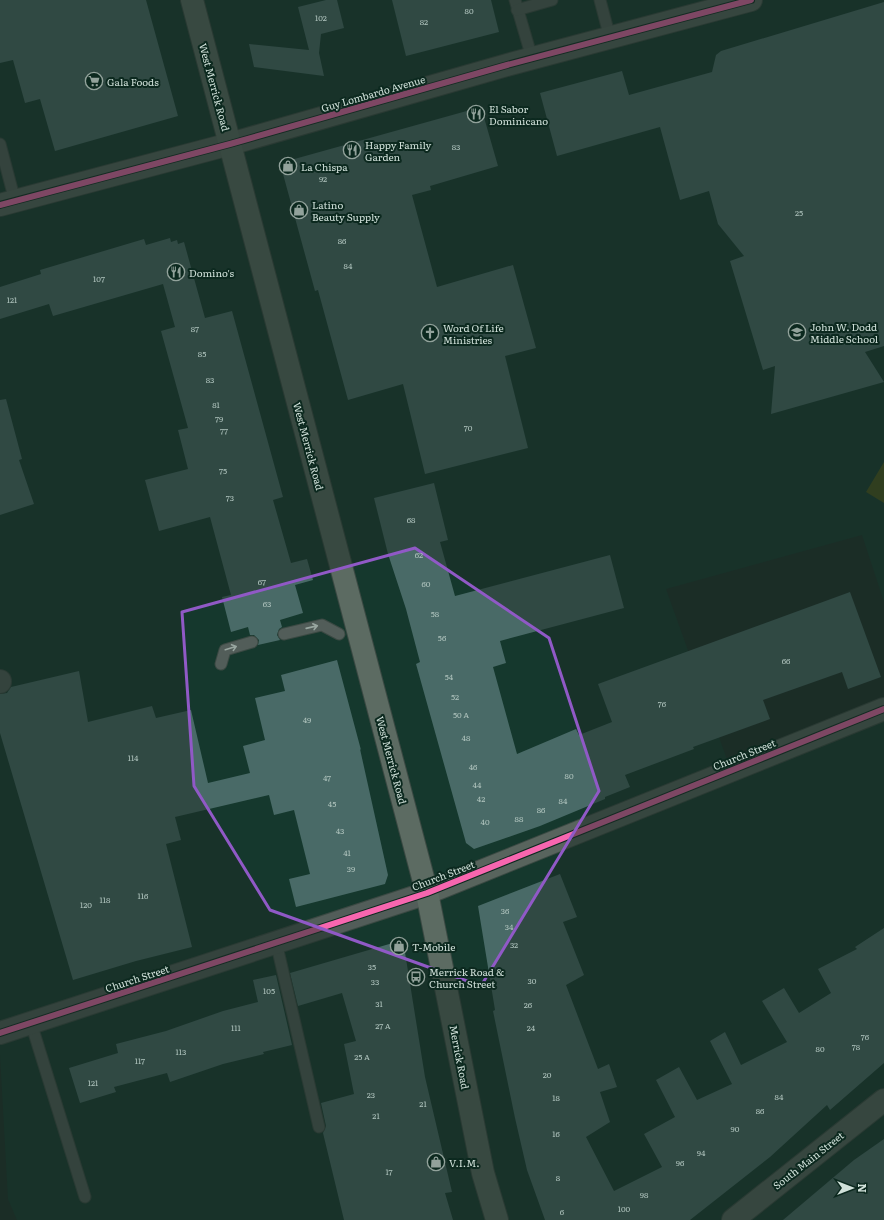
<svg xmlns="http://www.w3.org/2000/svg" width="884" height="1220" viewBox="0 0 884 1220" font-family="Literata,serif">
<rect width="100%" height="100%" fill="#1c2d27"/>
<polygon fill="#15382d" points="0,0 884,0 884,602 862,535 666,589 734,779 884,698 884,1220 17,1220 8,1199 0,1055"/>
<polygon fill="#495217" points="884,462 884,503 866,492"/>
<g fill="#496a67">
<polygon points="0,0 146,0 178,116 55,151 40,99 25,103 13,60 0,63"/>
<polygon points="326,0 337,0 344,28 321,34 319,53 324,76 254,67 249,44 309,50 298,7"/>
<polygon points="392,0 491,0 499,32 406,56"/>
<polygon points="884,2 884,346 865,352 884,382 771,414 775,366 763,370 730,261 744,256 718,224 709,191 680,200 660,127 557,156 540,93 622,71 629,95 712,72 716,55 721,51"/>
<polygon points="481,107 498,166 430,186 431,190 412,195 437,287 513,265 536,348 505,356 528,448 425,474 403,384 348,400 318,290 315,291 280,163"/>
<polygon points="170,238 171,242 177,240 178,244 184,242 205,318 232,311 283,497 273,500 291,563 307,559 313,580 295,585 303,613 280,620 282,627 279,629 277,635 280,640 258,645 259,640 254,635 250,635 248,627 231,632 222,597 231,595 210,517 159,531 145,480 188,469 178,430 188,428 161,331 175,327 163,284 53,316 49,304 0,319 0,287 41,274 40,270 144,239 146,245"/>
<polygon points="6,399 22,459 19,460 34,504 0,515 0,400"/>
<polygon points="434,483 448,540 440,542 455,596 610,555 624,608 500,641 506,663 493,667 517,754 576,729 579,735 612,722 598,684 850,592 881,677 848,689 842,672 763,700 770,719 693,747 694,749 625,775 630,787 605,797 605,799 540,826 474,849 466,843 416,664 420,662 406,609 388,554 374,498"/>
<polygon points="337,660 361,750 360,749 388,875 385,884 296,907 289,879 310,874 294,810 274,815 269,795 175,817 181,840 166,844 192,947 136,961 73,980 0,733 0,694 7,693 11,687 79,671 88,722 152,706 156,718 191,710 208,783 250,773 243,746 265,740 255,698 285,691 281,675"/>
<polygon points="560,874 577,917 563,922 584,975 566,985 598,1069 609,1064 617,1087 600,1092 610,1122 586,1137 614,1191 662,1167 644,1134 675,1117 656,1080 679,1067 697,1100 732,1084 710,1041 725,1032 741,1065 787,1042 762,1001 784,988 799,1013 831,993 818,969 857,949 855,947 884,928 884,1063 830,1110 827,1105 770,1157 690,1220 545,1220 527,1170 515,1118 493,1011 495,1010 478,906"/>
<polygon points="403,940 425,1077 452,1192 445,1193 453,1220 344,1220 323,1133 326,1126 321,1103 354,1094 344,1044 356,1041 342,993 298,1006 290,973"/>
<polygon points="276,975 292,1045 263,1052 264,1054 223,1064 170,1082 167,1073 114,1087 116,1092 80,1103 69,1068 118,1053 116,1044 166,1031 223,1011 258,1002 253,980"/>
<polygon points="884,1139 884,1220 783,1220 854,1160"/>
</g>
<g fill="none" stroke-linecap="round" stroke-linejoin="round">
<defs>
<g id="lane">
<polyline points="515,0 532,58"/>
<polyline points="600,0 610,38"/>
<polyline points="517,10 552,0"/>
<polyline points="0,144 15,201"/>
<polyline points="284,634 322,625 339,634"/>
<polyline points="221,664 225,650 252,642"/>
<polyline points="276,942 319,1127"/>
<polyline points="31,1023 85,1197"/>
</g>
<g id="street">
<polyline points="0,681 0,682"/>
<polyline points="0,1033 427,893"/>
</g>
<g id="secondary">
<polyline points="0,205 230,144 507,65 751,0"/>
<polyline points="427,893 884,709"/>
<polyline points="733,1220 884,1100"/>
</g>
<polyline id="primary" points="192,0 427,893 483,1173 497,1220"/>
</defs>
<use href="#lane" stroke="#3b4943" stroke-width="13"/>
<use href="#street" stroke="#3b4943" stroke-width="24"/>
<use href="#secondary" stroke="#3b4943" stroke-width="24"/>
<use href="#primary" stroke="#3b4943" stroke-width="24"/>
<use href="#lane" stroke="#525d59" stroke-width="11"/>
<use href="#street" stroke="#525d59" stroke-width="22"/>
<use href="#secondary" stroke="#58645d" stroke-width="22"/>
<use href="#primary" stroke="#5c6b62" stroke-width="22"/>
<defs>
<g id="cycleway">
<polyline points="0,205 230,144 507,65 751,0"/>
<polyline points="0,1033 427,893 884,709"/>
</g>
</defs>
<use href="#cycleway" stroke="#0c291f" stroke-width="8"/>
<use href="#cycleway" stroke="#f766af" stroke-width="6"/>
</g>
<defs><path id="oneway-shaft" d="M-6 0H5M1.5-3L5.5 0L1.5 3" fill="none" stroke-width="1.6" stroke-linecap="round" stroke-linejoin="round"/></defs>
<g stroke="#98a6a0">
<use href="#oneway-shaft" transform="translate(312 627) rotate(-13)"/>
<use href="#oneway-shaft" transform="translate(231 648) rotate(-17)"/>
</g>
<path d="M0 0H884V1220H0ZM415,548L549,638L599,791L481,986L270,910L194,786L182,612Z" fill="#1c2d27" fill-opacity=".55" fill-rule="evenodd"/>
<path fill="none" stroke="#9059c6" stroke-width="3" stroke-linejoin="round" d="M415,548L549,638L599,791L481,986L270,910L194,786L182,612Z"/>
<defs>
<symbol id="supermarket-ring" viewBox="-11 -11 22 22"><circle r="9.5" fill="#0c291f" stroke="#92a29b" stroke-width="1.5"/><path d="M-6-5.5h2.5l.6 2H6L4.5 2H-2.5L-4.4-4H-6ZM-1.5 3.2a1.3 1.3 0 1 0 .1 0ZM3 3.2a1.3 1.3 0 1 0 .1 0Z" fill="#92a29b"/></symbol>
<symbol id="restaurant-ring" viewBox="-11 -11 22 22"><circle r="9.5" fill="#0c291f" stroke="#92a29b" stroke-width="1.5"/><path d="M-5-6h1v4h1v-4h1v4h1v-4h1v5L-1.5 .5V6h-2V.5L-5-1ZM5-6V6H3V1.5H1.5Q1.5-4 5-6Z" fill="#92a29b"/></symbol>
<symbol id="shop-ring" viewBox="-11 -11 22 22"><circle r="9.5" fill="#0c291f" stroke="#92a29b" stroke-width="1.5"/><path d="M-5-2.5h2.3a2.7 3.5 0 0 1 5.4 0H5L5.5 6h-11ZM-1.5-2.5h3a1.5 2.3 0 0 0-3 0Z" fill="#92a29b"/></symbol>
<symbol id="school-ring" viewBox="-11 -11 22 22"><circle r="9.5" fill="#0c291f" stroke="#92a29b" stroke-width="1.5"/><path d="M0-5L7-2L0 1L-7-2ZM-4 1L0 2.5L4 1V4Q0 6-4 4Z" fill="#92a29b"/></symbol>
<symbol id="church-ring" viewBox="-11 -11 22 22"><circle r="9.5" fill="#0c291f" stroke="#92a29b" stroke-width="1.5"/><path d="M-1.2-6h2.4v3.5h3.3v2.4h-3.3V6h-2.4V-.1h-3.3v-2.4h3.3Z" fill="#92a29b"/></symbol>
<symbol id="bus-ring" viewBox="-11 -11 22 22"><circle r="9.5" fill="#0c291f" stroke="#92a29b" stroke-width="1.5"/><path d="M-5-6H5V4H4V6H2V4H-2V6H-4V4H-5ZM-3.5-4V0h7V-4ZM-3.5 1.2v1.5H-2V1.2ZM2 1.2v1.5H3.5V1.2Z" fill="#92a29b"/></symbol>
</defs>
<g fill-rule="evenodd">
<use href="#supermarket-ring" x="84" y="71" width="20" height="20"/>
<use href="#restaurant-ring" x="466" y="104" width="20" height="20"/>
<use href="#restaurant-ring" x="342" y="140" width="20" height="20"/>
<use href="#shop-ring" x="278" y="156" width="20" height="20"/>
<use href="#shop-ring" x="289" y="200" width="20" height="20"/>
<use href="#restaurant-ring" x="166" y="262" width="20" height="20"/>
<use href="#school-ring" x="787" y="322" width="20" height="20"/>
<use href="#church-ring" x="420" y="323" width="20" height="20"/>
<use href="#shop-ring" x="389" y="936" width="20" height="20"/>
<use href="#bus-ring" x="406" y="967" width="20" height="20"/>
<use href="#shop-ring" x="426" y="1152" width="20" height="20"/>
</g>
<g text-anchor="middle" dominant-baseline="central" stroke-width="4" stroke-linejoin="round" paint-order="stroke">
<g font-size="8" fill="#afc3bd">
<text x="469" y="10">80</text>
<text x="321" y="17">102</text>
<text x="424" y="21">82</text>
<text x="456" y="146">83</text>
<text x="323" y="178">92</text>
<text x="799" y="212">25</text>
<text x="342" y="240">86</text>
<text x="348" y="265">84</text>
<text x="99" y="278">107</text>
<text x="12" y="299">121</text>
<text x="195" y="328">87</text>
<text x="202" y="353">85</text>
<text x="210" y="379">83</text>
<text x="216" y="404">81</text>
<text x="219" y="418">79</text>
<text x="468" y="427">70</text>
<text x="224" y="430">77</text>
<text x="223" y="470">75</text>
<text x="230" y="497">73</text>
<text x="411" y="519">68</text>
<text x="419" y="554">62</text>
<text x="262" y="581">67</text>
<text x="426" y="583">60</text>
<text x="267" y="603">63</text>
<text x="435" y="613">58</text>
<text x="442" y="637">56</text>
<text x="786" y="660">66</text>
<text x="449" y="676">54</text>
<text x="455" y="696">52</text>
<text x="662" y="703">76</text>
<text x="461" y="714">50 A</text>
<text x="307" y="719">49</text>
<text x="466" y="737">48</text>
<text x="133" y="757">114</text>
<text x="473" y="766">46</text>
<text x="569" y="775">80</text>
<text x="327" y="777">47</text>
<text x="477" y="784">44</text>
<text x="481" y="798">42</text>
<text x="563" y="800">84</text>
<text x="332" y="803">45</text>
<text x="541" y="809">86</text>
<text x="519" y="818">88</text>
<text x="485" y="821">40</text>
<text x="340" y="830">43</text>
<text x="347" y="852">41</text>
<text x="351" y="868">39</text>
<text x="143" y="895">116</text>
<text x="105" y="899">118</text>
<text x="86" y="904">120</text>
<text x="505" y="910">36</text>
<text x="509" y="926">34</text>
<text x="514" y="944">32</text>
<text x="372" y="966">35</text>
<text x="532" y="980">30</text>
<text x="375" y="981">33</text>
<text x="269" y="990">105</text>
<text x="379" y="1003">31</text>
<text x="528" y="1004">26</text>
<text x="383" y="1025">27 A</text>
<text x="236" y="1027">111</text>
<text x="531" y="1027">24</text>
<text x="865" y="1036">76</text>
<text x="856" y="1046">78</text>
<text x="820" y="1048">80</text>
<text x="181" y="1051">113</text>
<text x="362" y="1056">25 A</text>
<text x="140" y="1060">117</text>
<text x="547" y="1074">20</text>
<text x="93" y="1082">121</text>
<text x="371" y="1094">23</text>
<text x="779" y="1096">84</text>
<text x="556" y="1097">18</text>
<text x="423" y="1103">21</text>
<text x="760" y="1110">86</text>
<text x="376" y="1115">21</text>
<text x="735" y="1128">90</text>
<text x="556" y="1133">16</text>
<text x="701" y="1152">94</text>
<text x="680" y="1162">96</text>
<text x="389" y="1171">17</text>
<text x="558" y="1177">8</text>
<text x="644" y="1194">98</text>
<text x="624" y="1208">100</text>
<text x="562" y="1211">6</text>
</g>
<g font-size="10" fill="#d1e1da" stroke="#0c291f" text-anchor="start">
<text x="107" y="81">Gala Foods</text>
<text x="489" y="108">El Sabor<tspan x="489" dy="12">Dominicano</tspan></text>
<text x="365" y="144">Happy Family<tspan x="365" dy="12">Garden</tspan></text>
<text x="301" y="166">La Chispa</text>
<text x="312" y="204">Latino<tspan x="312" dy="12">Beauty Supply</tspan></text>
<text x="189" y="272">Domino's</text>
<text x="810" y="326">John W. Dodd<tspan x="810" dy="12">Middle School</tspan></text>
<text x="443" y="327">Word Of Life<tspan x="443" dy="12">Ministries</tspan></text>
<text x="412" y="946">T-Mobile</text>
<text x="429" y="971">Merrick Road &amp;<tspan x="429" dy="12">Church Street</tspan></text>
<text x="449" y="1162">V.I.M.</text>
</g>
<g font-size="10" fill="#d1e1da" stroke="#0c291f">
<text transform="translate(215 87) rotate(75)">West Merrick Road</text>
<text transform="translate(373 93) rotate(-16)">Guy Lombardo Avenue</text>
<text transform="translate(309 446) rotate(75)">West Merrick Road</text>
<text transform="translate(744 754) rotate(-22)">Church Street</text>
<text transform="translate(392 760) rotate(75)">West Merrick Road</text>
<text transform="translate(443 875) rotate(-21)">Church Street</text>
<text transform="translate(137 978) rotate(-18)">Church Street</text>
<text transform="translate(460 1057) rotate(79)">Merrick Road</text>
<text transform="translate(808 1160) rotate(-38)">South Main Street</text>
</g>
</g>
<g transform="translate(852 1188) rotate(90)" stroke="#0c291f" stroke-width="3" paint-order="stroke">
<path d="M0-3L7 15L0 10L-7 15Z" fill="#d1e1da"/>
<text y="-6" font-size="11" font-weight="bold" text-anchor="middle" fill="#d1e1da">N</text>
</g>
</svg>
